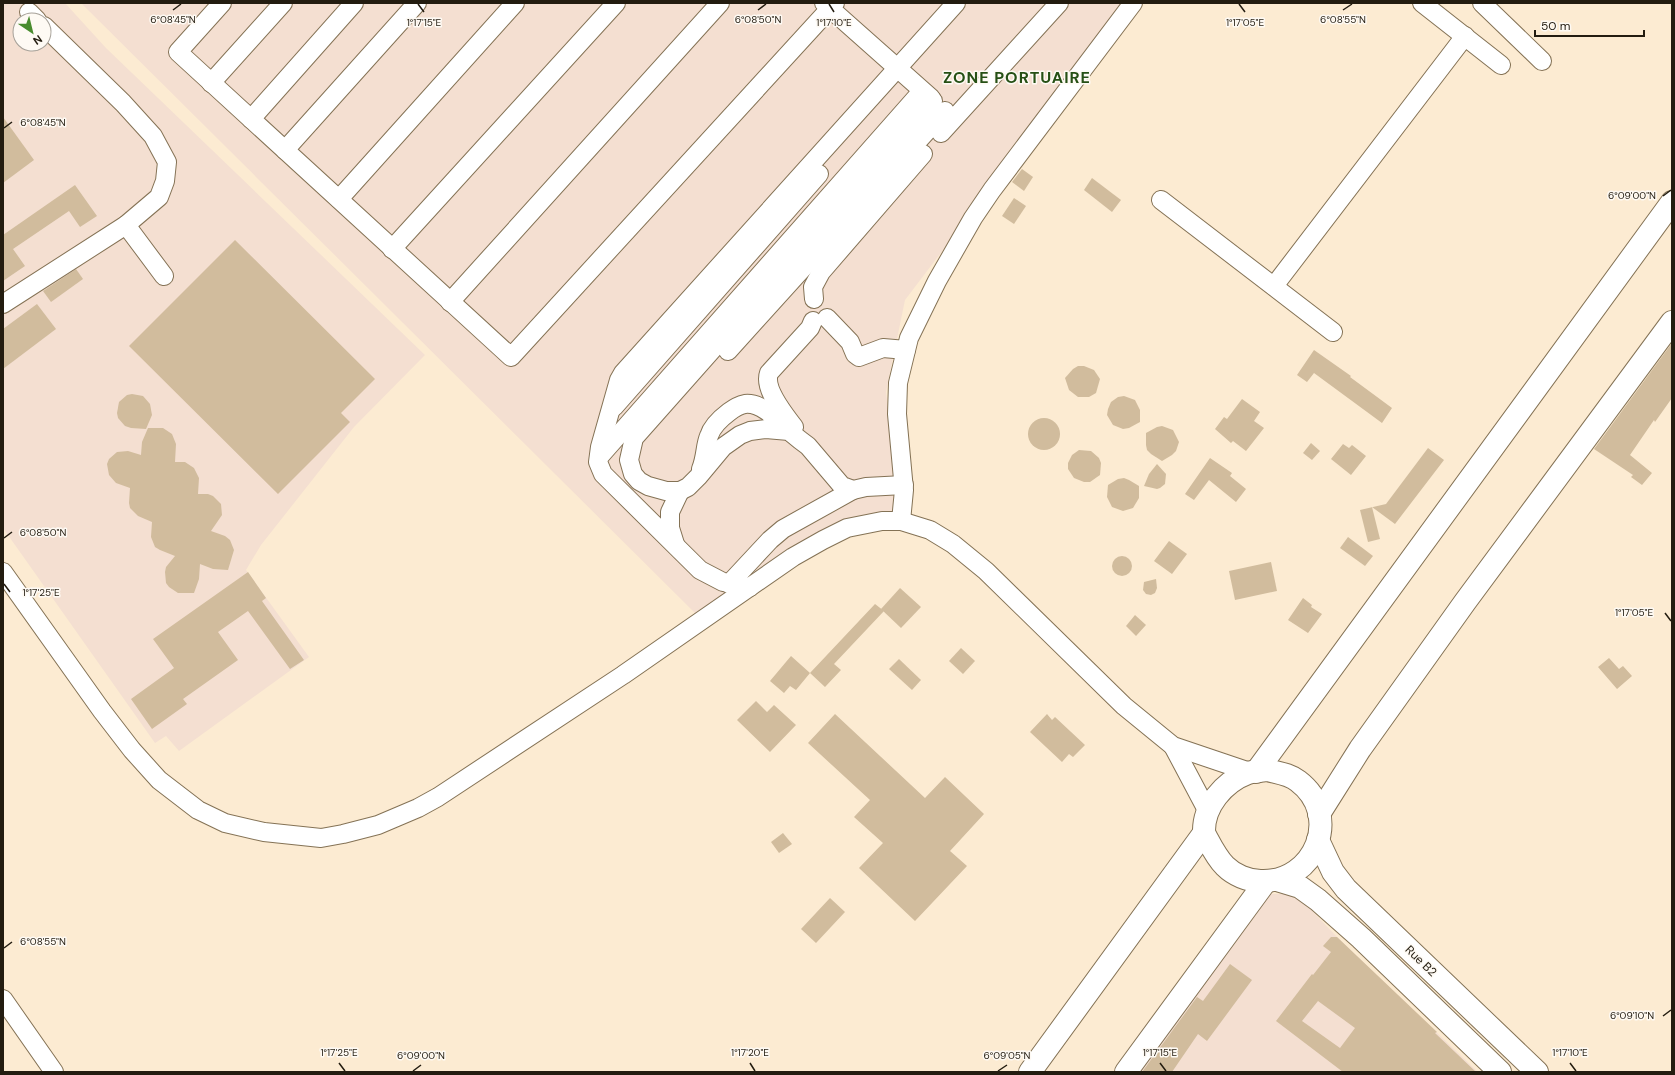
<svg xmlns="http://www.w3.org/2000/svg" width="1675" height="1075" viewBox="0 0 1675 1075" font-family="'DM Sans',sans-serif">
<rect width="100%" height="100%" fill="#fcebd2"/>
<g fill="#f4dfd1" fill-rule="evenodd">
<path d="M3,3H65L106,48L425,355L354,427L261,545L246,570L309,657L179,751L166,736L155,743L3,528ZM20,20H44V44H20Z"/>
<polygon points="81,3 1131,3 905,300 886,392 896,477 897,517 859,516 699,617"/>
<polygon points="1263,894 1296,894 1337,937 1478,1072 1132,1072"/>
</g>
<g fill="#d1bc9d" fill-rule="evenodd">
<polygon points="3,117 34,160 3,183"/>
<polygon points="1022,169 1033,177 1024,191 1012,182"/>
<polygon points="1092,178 1121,200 1112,212 1084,190"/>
<polygon points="75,185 97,216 80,227 69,211 13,249 25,266 3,281 3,235"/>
<polygon points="1014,198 1026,206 1014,224 1002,216"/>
<polygon points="235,240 375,379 341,413 350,422 278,494 129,346"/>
<polygon points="76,269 83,279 51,302 43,291"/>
<polygon points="37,304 56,329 3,369 3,329"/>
<polygon points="1672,343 1672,398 1655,422 1654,420 1630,455 1652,473 1642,485 1631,477 1633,475 1594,449"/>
<polygon points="1314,350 1351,376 1350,377 1392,408 1382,423 1314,373 1307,382 1297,375"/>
<polygon points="1078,366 1084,366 1094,370 1100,379 1096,393 1089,397 1078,397 1069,390 1065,378 1073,369"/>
<polygon points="132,394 143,396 150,404 152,415 146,429 131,428 125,426 118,418 117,413 119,402 127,395"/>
<polygon points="1124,396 1135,400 1140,410 1140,422 1129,428 1123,429 1113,425 1107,415 1108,409 1111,402 1118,397"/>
<polygon points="1242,399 1260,412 1254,421 1264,428 1246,451 1233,441 1231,443 1215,429 1224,417 1227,419"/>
<circle cx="1044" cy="434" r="16"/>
<polygon points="1162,426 1173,430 1179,442 1176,451 1172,455 1162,461 1151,454 1147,450 1146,445 1146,433 1157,427"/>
<polygon points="148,428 163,428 172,434 176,444 175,462 185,462 194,468 199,478 198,494 208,494 213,496 221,504 222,515 211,531 225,536 230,540 234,550 228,570 213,569 200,564 199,579 194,593 178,593 169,587 166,583 165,572 166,567 175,556 160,550 155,547 151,537 152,522 138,516 130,508 129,503 130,488 116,483 109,475 107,464 109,459 117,452 128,451 141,455 142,442"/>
<polygon points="1311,443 1320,451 1312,460 1303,453"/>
<polygon points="1343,444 1349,448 1352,445 1366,456 1351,475 1331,459"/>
<polygon points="1428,448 1444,460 1395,524 1372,507 1380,539 1368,542 1360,510 1386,504"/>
<polygon points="1079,450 1091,451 1099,458 1101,463 1100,475 1090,482 1084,482 1074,478 1068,469 1068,463 1072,455"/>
<polygon points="1210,458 1232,473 1230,476 1246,489 1236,502 1209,480 1194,500 1185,494"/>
<polygon points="1157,464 1166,474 1165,484 1160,488 1157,489 1144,486 1149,474"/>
<polygon points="1124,478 1129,480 1139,486 1139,498 1133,508 1123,511 1112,507 1107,497 1108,485 1118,479"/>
<polygon points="1348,537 1373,556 1365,566 1340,548"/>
<polygon points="1169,541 1187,554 1172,574 1154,561"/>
<circle cx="1122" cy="566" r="10"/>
<polygon points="1271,562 1277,591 1235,600 1229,571"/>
<polygon points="248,572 266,598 262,601 304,660 290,669 248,611 218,632 238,660 183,699 187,704 152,729 131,699 174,668 153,639"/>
<polygon points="1156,579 1157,588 1155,593 1151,595 1146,594 1143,590 1144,582"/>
<polygon points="900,588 921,607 901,628 881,609"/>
<polygon points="1303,598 1312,605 1311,607 1322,614 1308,633 1288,620"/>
<polygon points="875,604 884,611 834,664 841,670 825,687 810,673 796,690 790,686 784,693 770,681 791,656 810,673"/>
<polygon points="1135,615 1146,625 1136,636 1126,626"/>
<polygon points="961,648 975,661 963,674 949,661"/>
<polygon points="1609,658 1619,669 1623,666 1632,676 1617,689 1598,667"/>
<polygon points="899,659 921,680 912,690 889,669"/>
<polygon points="756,701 767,712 774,705 796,725 770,752 737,720"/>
<polygon points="835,714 925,798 945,777 984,814 950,851 967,866 915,921 859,868 883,843 854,817 870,800 808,743"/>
<polygon points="1047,714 1052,720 1055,717 1085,745 1073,757 1069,754 1062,762 1030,732"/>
<polygon points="783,833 792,844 779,853 771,842"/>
<polygon points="830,898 845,912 816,943 801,929"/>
<path d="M1331,937H1337L1437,1032L1435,1033L1476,1072H1343L1276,1021L1312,974L1313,975L1331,952L1323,946ZM1318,1001L1355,1028L1340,1048L1302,1021Z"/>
<polygon points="1230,964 1252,980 1207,1041 1198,1034 1172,1072 1142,1072 1197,997 1203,1001"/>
</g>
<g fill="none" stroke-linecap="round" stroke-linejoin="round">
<defs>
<g id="minor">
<polyline points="222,3 178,52 511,357 835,3"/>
<polyline points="824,3 931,98"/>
<polyline points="1422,3 1501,65"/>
<polyline points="1482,3 1542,61"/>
<polyline points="29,12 37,20"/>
<polyline points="211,83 283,3"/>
<polyline points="251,119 354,3"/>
<polyline points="941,133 1059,3"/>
<polyline points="285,150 417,3"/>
<polyline points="339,199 515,3"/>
<polyline points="1161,200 1333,332"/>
<polyline points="126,225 164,276"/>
<polyline points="392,249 616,3"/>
<polyline points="1274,286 1465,36"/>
<polyline points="814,299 813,287 821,272 923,154"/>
<polyline points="450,302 720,3"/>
<polyline points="3,304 126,225 159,197 165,181 167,162 153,136 123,103 44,26"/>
<polyline points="827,318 850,342 855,354 859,357 883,348 906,350"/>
<polyline points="728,351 945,111"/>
<polyline points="614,407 819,174"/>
<path d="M794,427C785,415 763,389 769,373L810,328L813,321"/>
<polyline points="600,456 922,91"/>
<path d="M701,469C706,457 705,445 709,436C712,426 721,418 729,412C733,409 740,405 745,404C763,402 780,423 792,433"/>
<polyline points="904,485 866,487 853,490 842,486 808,446 800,440 789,431 766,429 750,431 740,435 723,447 698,477 688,487 680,491 666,491 648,486 639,481 633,474 629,460 634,438 933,101"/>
<polyline points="901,521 904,490 897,414 898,383 909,338 937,281 973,218 992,190 1133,3"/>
<polyline points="675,544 670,528 670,512 680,491"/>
<polyline points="3,572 102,711 132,750 159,780 198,810 225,823 264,832 321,838 343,834 378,825 418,808 438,797 623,675 793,557 823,540 847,528 882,521 901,521 930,530 953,544 986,571 1124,706 1173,746 1250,772"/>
<polyline points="729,584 770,540 783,529 853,490"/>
<polyline points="750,587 723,582 700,570 603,474 598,462 600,447 619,380 623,373 956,3"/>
<polyline points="1173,746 1208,812"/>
<polyline points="3,999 54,1072"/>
</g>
<g id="major">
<polyline points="1318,840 1333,872 1346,889 1537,1072"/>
<polyline points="1277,880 1300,887 1318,900 1361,938 1500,1072"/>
</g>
<g id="highway">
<path d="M1267,770C1278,773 1289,774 1298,781C1343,815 1315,883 1261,881C1248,881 1234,875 1225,866C1216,857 1210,844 1204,833C1203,806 1224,782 1248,773C1254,771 1261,771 1267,770Z"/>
<polyline points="1256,772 1672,202"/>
<polyline points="1319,814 1360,749 1465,602 1672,322"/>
<polyline points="1030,1072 1204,833"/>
<polyline points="1126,1072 1266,881"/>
</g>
</defs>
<use href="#minor" stroke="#847255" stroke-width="20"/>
<use href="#major" stroke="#847255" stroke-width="24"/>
<use href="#highway" stroke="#847255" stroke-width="24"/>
<use href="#minor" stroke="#fff" stroke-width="18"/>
<use href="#major" stroke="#fff" stroke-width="22"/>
<use href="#highway" stroke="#fff" stroke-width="22"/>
</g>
<path fill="none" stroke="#231c10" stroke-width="1.5" d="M418,4L424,12M829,4L834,12M1239,4L1245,12M173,10L181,4M758,10L766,4M1343,10L1352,4M4,128L12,122M1663,196L1671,190M4,538L12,532M4,584L10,592M1665,613L1671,621M4,948L12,942M1663,1016L1671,1010M339,1063L345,1071M750,1063L755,1071M1160,1063L1166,1071M1570,1063L1576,1071M413,1071L421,1065M998,1071L1007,1065"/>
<g text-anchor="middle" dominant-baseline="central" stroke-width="3" stroke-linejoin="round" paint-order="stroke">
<g font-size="12" fill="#231c10" stroke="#fefaf4">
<text transform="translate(1421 961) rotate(44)">Rue B2</text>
</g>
<g font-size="16" font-weight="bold" letter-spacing="1" fill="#265015" stroke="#fefaf4">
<text x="1017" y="77">ZONE PORTUAIRE</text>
</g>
</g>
<g font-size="10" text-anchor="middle" fill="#231c10" stroke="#fefaf4" stroke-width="3" stroke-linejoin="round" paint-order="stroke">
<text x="173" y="23">6°08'45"N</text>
<text x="758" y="23">6°08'50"N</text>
<text x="1343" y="23">6°08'55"N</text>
<text x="424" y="26">1°17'15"E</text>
<text x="834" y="26">1°17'10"E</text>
<text x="1245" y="26">1°17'05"E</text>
<text x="43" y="126">6°08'45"N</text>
<text x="1632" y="199">6°09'00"N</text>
<text x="43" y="536">6°08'50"N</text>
<text x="41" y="596">1°17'25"E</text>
<text x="1634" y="616">1°17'05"E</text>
<text x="43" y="945">6°08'55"N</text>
<text x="1632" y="1019">6°09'10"N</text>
<text x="339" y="1056">1°17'25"E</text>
<text x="750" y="1056">1°17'20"E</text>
<text x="1160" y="1056">1°17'15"E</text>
<text x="1570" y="1056">1°17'10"E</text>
<text x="421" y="1059">6°09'00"N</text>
<text x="1007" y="1059">6°09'05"N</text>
</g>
<rect width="1675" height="1075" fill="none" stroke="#231c10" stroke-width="8"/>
<g transform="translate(32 32) rotate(145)"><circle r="19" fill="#fefaf4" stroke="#a6a199"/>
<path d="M0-3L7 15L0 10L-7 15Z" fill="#498c2f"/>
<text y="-6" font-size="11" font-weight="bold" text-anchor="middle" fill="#231c10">N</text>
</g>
<path d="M1535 30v6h109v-6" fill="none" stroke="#231c10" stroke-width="2"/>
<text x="1541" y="30" font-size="12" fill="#231c10" stroke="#fefaf4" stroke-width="3" paint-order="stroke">50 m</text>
</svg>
